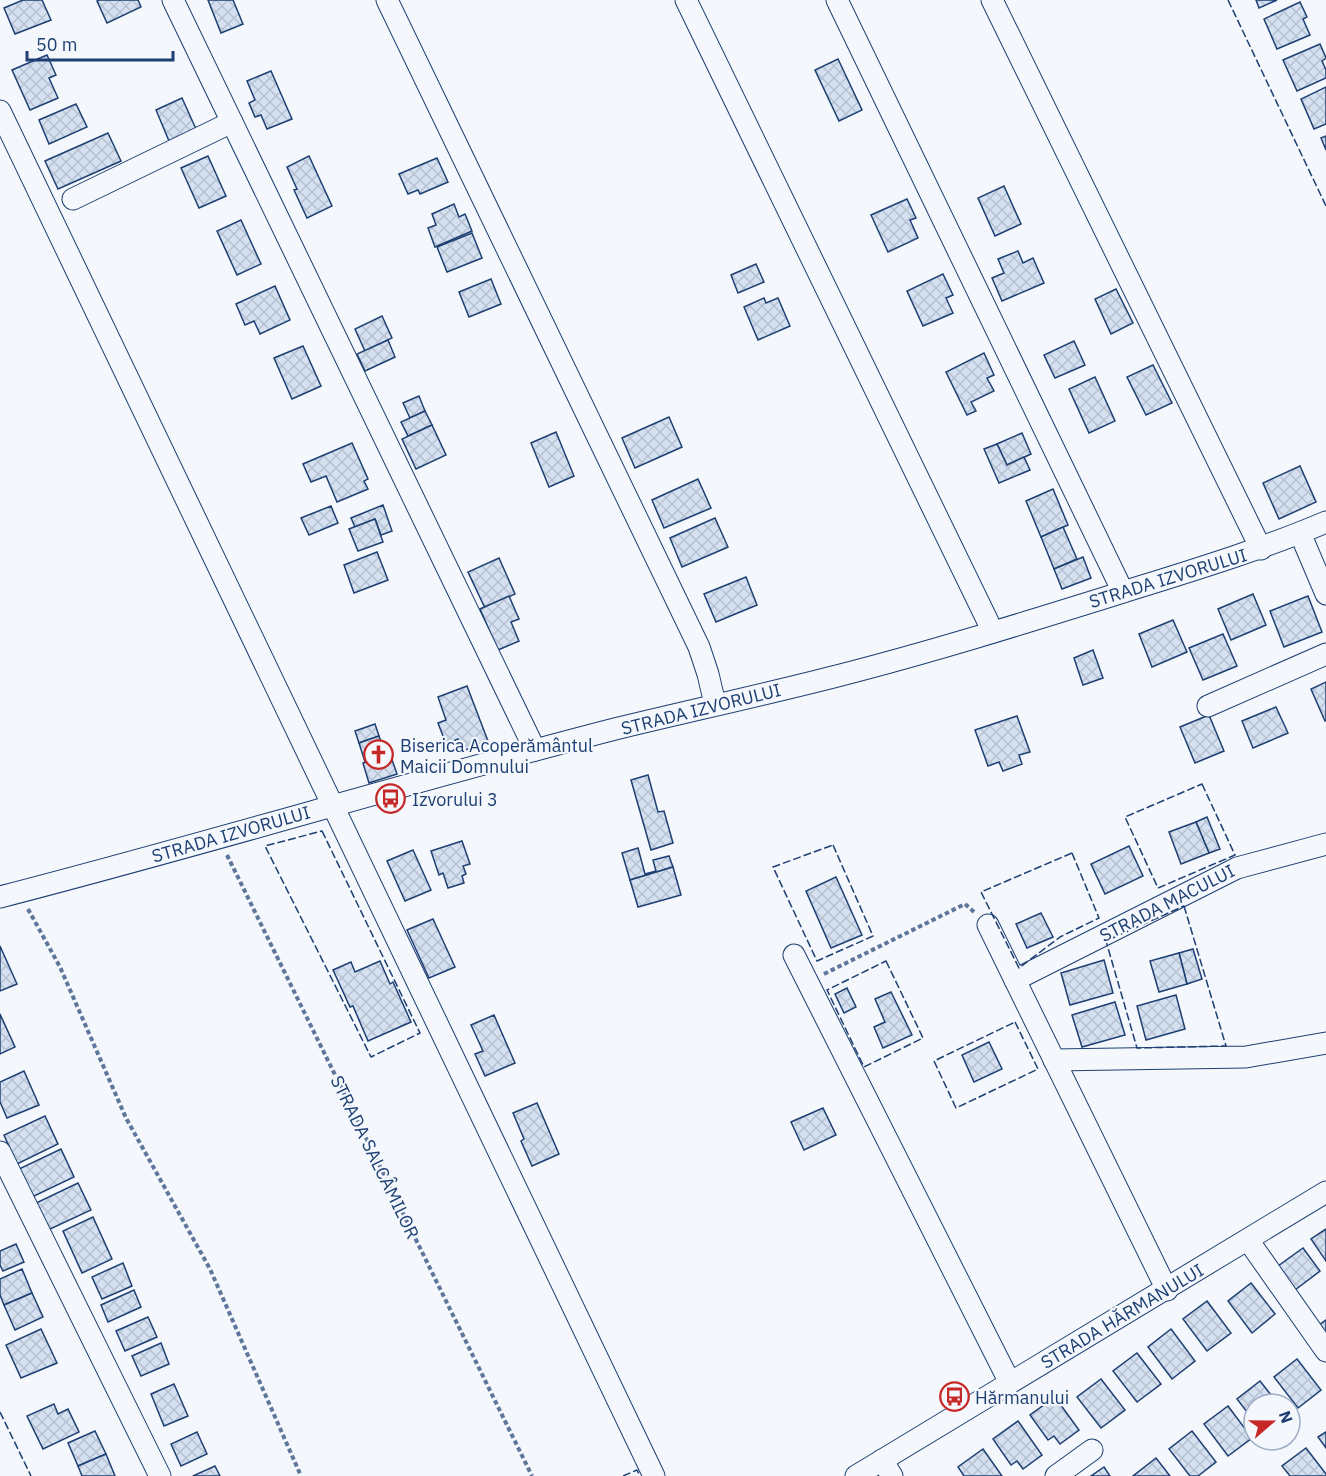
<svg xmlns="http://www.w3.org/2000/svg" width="1326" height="1476" viewBox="0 0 1326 1476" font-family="'IBM Plex Sans',sans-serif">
<defs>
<pattern id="building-cross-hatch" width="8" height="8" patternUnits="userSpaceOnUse" patternTransform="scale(1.5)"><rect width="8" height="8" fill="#d5e0f0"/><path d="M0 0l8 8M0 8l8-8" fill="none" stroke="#b6c1d1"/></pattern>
</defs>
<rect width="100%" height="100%" fill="#f4f7fb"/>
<g fill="url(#building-cross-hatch)" stroke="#1d3f73" stroke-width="1.5">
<polygon points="23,0 42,0 51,20 15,34 4,8"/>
<polygon points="99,0 138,0 141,7 107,23 97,1"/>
<polygon points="208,0 233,0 243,24 221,33"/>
<polygon points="1256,0 1277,0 1259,8"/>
<polygon points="1300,2 1307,17 1303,19 1310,35 1277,49 1264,19"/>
<polygon points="1320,44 1326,58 1322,61 1326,70 1326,78 1297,91 1283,60"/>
<polygon points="47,55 56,75 49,78 58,98 30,110 12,70"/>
<polygon points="838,59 862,110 839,121 815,70"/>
<polygon points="271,71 292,119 267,129 261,115 255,117 249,103 255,100 247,81"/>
<polygon points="1326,87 1326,124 1314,129 1301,99"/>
<polygon points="182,98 196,129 169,141 156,110"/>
<polygon points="76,104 87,127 49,144 39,120"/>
<polygon points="108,133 121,161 58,189 45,161"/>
<polygon points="1326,136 1326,150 1321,138"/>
<polygon points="208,156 226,196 199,208 181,168"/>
<polygon points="309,156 332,206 307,218 294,190 297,189 287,167"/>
<polygon points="437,158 448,182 420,194 418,190 408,194 399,174"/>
<polygon points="1004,186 1021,224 995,236 978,198"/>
<polygon points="907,199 916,218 910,220 918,238 888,252 871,215"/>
<polygon points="454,204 459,217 465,214 472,231 435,247 428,228 436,225 432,214"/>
<polygon points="241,220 261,264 237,275 217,231"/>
<polygon points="472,233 482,258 447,272 437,247"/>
<polygon points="1018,251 1023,263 1033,258 1044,283 1002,301 992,278 1004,273 998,259"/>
<polygon points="756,264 764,282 738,293 731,275"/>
<polygon points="943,274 953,295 946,298 953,313 923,326 907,291"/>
<polygon points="491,279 501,304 469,317 459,292"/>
<polygon points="275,286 290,320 260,334 254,321 245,325 236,304"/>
<polygon points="1116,289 1133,323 1111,334 1095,299"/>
<polygon points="764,298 766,303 778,298 790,326 758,340 744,307"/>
<polygon points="382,316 392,338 365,351 355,329"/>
<polygon points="388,340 395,357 365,371 357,354"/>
<polygon points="1074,341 1085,365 1055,378 1044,355"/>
<polygon points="303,346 321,386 292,399 274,358"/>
<polygon points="984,353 994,375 987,378 994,391 971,402 976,411 967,415 946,372"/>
<polygon points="1153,365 1172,403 1146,415 1127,377"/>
<polygon points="1095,377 1115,421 1089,433 1069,389"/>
<polygon points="419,396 425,411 410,418 403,403"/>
<polygon points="425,411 432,425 408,436 401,422"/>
<polygon points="669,417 682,447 635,468 622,438"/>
<polygon points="432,425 446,455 416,469 402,439"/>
<polygon points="556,432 574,476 549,487 531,443"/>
<polygon points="1022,433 1031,454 1007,465 997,444"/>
<polygon points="352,443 368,479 364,481 368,489 337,502 326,476 311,482 303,464"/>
<polygon points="997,444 1007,465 1024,457 1030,470 999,483 984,449"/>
<polygon points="1300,466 1316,502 1279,519 1263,483"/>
<polygon points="698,479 711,508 664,528 652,500"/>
<polygon points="1053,489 1068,525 1041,537 1026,501"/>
<polygon points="383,505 392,531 381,535 375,519 355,527 351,518"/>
<polygon points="331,506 338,523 309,535 301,518"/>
<polygon points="715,518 728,547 682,567 670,538"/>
<polygon points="375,519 383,542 358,551 349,529"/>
<polygon points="1063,527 1077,559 1054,569 1041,537"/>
<polygon points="377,552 388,580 354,593 344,565"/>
<polygon points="1083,557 1091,578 1062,589 1054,569"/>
<polygon points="499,558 515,594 485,608 468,572"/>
<polygon points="746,577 757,605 716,622 704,594"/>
<polygon points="1253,594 1266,625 1231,640 1218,609"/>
<polygon points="509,596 519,619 511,622 519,641 498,650 480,609"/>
<polygon points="1308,596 1322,632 1284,647 1270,611"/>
<polygon points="1173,620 1187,652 1152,667 1139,634"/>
<polygon points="1223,634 1237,666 1203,680 1189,648"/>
<polygon points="1093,650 1103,678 1083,685 1074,658"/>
<polygon points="1326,682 1326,720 1325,721 1311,689"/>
<polygon points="467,686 488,741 463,751 458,739 446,744 438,723 446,720 438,697"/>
<polygon points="1276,707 1288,733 1253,748 1242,721"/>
<polygon points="1209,715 1224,751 1195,763 1180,727"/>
<polygon points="1017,716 1030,752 1019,755 1022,764 1003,771 999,762 988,766 975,730"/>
<polygon points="375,724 379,736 359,743 355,731"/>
<polygon points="379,736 386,755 365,762 359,743"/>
<polygon points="390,754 397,774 369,783 363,763"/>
<polygon points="648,775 658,812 664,811 673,843 651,850 631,780"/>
<polygon points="1207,817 1220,849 1209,853 1196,822"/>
<polygon points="1196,822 1209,853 1181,864 1169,832"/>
<polygon points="462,841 470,864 463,866 466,874 462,876 464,883 448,888 443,873 439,875 431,851"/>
<polygon points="1129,846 1143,876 1105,894 1091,864"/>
<polygon points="638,848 645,874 656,871 653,860 669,856 673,867 630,880 622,853"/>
<polygon points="413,850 431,890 405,901 387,861"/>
<polygon points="673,867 681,895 638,907 630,880"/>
<polygon points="836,877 862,935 831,948 806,891"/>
<polygon points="1041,913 1053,937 1027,948 1016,924"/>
<polygon points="433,919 455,967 429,978 407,930"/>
<polygon points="0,946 17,984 0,991"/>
<polygon points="1193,949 1202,979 1187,984 1179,953"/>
<polygon points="1179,953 1187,984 1159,992 1150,961"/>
<polygon points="1104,960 1113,993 1070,1005 1061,973"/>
<polygon points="380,961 390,984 393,982 411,1022 368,1041 353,1006 350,1007 333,970 351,962 355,972"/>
<polygon points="847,988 856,1007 844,1013 835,994"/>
<polygon points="891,992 912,1035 883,1048 874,1027 885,1022 875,999"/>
<polygon points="1176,995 1185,1029 1146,1040 1137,1006"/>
<polygon points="1115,1002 1125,1035 1082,1047 1072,1015"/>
<polygon points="0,1014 15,1047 0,1054"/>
<polygon points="494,1015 515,1063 485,1076 475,1054 483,1051 471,1025"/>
<polygon points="989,1042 1002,1069 974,1082 962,1055"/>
<polygon points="24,1071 39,1105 7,1118 0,1102 0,1082"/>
<polygon points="537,1103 559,1154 532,1166 521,1141 524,1139 513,1113"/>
<polygon points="823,1108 836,1135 804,1150 791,1122"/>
<polygon points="45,1116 58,1144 17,1164 4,1135"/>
<polygon points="61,1149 74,1177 32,1197 19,1169"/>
<polygon points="78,1183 91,1210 48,1230 36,1203"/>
<polygon points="93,1217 112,1259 82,1273 63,1231"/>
<polygon points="1326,1229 1326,1261 1311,1239"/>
<polygon points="16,1244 24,1262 3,1271 0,1265 0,1251"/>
<polygon points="1303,1248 1320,1271 1291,1293 1274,1269"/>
<polygon points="123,1263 132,1286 102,1299 92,1277"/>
<polygon points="22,1269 32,1293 4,1305 0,1295 0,1279"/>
<polygon points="1251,1283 1275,1314 1252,1333 1228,1301"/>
<polygon points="134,1290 141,1307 108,1322 101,1305"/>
<polygon points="32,1293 43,1317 15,1330 4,1305"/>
<polygon points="1207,1301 1231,1333 1207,1351 1183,1319"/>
<polygon points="148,1317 157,1337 125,1351 116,1331"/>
<polygon points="1326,1320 1326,1344 1315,1328"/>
<polygon points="41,1329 57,1363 21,1378 6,1345"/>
<polygon points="1171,1329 1195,1361 1172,1379 1148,1347"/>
<polygon points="161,1343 169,1364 141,1376 132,1356"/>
<polygon points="1137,1353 1161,1384 1137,1402 1113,1371"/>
<polygon points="1297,1359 1321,1390 1298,1408 1274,1377"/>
<polygon points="1101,1379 1125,1410 1101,1428 1077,1397"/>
<polygon points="1260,1381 1278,1404 1254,1404 1254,1421 1237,1399"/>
<polygon points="174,1384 188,1416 164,1426 151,1394"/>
<polygon points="1055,1397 1079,1430 1060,1444 1054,1436 1048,1440 1030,1415"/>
<polygon points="54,1404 58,1414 68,1409 79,1432 43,1449 27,1416"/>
<polygon points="1228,1406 1252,1438 1228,1456 1204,1424"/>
<polygon points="1018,1421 1042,1455 1023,1469 1017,1461 1011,1465 993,1439"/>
<polygon points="95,1431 106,1454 78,1466 68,1443"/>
<polygon points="1192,1431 1216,1462 1198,1476 1190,1476 1169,1449"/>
<polygon points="197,1432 207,1454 181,1466 171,1444"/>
<polygon points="1326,1432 1326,1448 1318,1437"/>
<polygon points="1306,1448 1326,1474 1326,1476 1290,1476 1282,1466"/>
<polygon points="983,1449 1002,1476 964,1476 958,1467"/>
<polygon points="106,1454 115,1476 82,1476 78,1466"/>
<polygon points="1156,1458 1170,1476 1133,1476"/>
<polygon points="215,1466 220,1476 193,1476"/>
<polygon points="1104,1467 1110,1476 1091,1476"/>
</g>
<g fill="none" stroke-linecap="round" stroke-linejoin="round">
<defs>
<g id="minor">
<polyline points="173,0 535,750"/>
<polyline points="387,0 699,647 708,674 715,704"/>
<polyline points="686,0 993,632"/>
<polyline points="837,0 1123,592"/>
<polyline points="992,0 1261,549"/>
<polyline points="0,111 654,1476"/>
<polyline points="73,199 232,122"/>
<polyline points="1300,533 1326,594"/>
<polyline points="1208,706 1326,654"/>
<path d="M0,897C206,844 409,782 615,729C689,711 763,695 837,676C931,652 1024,623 1117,594C1187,572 1258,551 1326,522"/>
<polyline points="988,925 1167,1290"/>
<polyline points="794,955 1010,1383"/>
<polyline points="1015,980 1237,868 1326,844"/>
<polyline points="1054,1060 1246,1057 1326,1043"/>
<polyline points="0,1152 160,1476"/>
<polyline points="1248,1240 1326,1351"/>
<polyline points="882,1460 892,1476"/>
<polyline points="856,1476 1326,1192"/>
<polyline points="1056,1476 1092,1450"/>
</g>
</defs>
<use href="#minor" stroke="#1d3f73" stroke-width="23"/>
<g stroke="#5e769c" stroke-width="4" stroke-dasharray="4.5 3" stroke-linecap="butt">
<polyline points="227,855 532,1476"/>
<polyline points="28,909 60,967 126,1118 210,1269 301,1476"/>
<polyline points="824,974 965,904 974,912"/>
</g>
<use href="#minor" stroke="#f4f7fb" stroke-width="21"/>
<g stroke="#1d3f73" stroke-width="1.5" stroke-dasharray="8 3" stroke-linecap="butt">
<polyline points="1228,0 1326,206"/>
<polygon points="1202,784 1235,855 1158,888 1125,817"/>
<polygon points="322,831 420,1033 371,1057 265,846"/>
<polygon points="833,845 873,936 817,961 773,867"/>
<polygon points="1072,853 1099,918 1060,937 1019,968 981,892"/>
<polygon points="1184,906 1226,1046 1137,1048 1106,941"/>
<polygon points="886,961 923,1038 864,1067 827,990"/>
<polygon points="1015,1022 1038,1069 956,1108 934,1061"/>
<polyline points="0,1412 31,1476"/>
<polyline points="623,1476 637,1470 640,1476"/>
</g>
</g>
<defs>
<symbol id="church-ring" viewBox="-11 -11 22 22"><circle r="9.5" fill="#f4f7fb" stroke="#c62828" stroke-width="1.5"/><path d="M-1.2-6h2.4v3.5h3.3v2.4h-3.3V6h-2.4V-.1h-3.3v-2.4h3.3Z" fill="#c62828"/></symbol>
<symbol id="bus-ring" viewBox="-11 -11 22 22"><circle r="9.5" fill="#f4f7fb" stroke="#c62828" stroke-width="1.5"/><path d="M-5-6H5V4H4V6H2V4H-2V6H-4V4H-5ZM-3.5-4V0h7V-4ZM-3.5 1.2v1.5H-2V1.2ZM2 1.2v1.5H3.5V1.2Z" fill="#c62828"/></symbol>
</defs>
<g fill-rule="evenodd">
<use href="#church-ring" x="362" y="738" width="33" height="33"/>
<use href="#bus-ring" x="374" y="782" width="33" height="33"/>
<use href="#bus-ring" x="938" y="1380" width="33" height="33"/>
</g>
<g text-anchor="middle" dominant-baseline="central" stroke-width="4.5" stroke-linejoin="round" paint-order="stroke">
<g font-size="18" fill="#1d3f73" stroke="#f4f7fb">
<text transform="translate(1168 578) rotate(-17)">STRADA IZVORULUI</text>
<text transform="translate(701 709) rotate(-14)">STRADA IZVORULUI</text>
<text transform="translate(231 834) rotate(-16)">STRADA IZVORULUI</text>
<text transform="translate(1167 903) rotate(-27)">STRADA MACULUI</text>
<text transform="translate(375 1157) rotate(64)">STRADA SALCÂMILOR</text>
<text transform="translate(1122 1316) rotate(-31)">STRADA HĂRMANULUI</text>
</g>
<g font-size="18" fill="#1d3f73" stroke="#f4f7fb" text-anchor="start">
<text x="400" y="745">Biserica Acoperământul<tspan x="400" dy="21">Maicii Domnului</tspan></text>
<text x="412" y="799">Izvorului 3</text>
<text x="975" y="1397">Hărmanului</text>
</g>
</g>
<g transform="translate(1272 1422) rotate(70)"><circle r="28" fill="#f4f7fb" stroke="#9eadc5" stroke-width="1.5"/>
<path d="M0-4.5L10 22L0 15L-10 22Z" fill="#c62828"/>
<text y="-9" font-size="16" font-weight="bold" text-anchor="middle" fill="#1d3f73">N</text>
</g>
<path d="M27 51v9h146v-9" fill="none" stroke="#1d3f73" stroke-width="3"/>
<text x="36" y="51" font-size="18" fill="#1d3f73" stroke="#f4f7fb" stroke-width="4.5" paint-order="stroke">50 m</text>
</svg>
